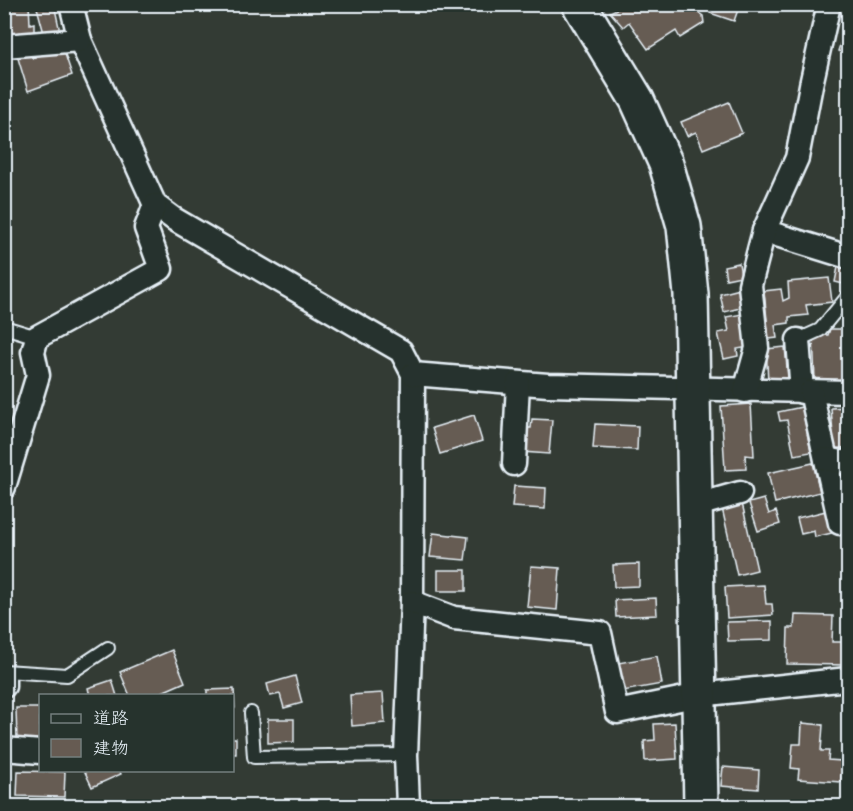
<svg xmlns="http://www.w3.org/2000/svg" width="853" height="811" viewBox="0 0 853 811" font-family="Dekko,'Klee One',sans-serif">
<rect width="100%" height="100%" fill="#333b34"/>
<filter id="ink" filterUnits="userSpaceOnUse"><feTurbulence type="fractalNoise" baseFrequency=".0167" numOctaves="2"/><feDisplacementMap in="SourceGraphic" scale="12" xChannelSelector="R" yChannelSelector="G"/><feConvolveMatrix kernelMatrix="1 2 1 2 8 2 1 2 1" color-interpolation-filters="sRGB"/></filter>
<g filter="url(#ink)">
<g fill="#665b52" stroke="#e8f1f8" stroke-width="1.5">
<polygon points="4,4 29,4 30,24 34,23 34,34 7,36 8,24 4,25"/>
<polygon points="36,4 54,4 60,32 45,37"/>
<polygon points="628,4 686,4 703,16 704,23 680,38 676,31 648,49 629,22 623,27 610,12"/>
<polygon points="713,4 740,4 734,21 710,13"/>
<polygon points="844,33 848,34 848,54 838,51"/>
<polygon points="63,48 72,75 28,91 17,55 30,52 32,58"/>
<polygon points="729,102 742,133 703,149 696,132 687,136 681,122"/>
<polygon points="739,263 741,276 726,279 724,266"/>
<polygon points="838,267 848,269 848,285 835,282"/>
<polygon points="829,278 832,302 806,305 808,315 789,317 789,323 775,325 777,338 769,339 764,291 781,289 783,301 789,298 788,282"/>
<polygon points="740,289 744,307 724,312 720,294"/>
<polygon points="742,314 749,347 737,349 738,356 724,359 718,333 729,331 726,317"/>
<polygon points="830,329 848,329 848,380 815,380 813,335 828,335"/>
<polygon points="785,347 788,378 768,380 766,349"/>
<polygon points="751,404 754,456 745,455 746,469 725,470 721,406"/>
<polygon points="802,407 811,452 794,455 787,420 780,421 778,412"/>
<polygon points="848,407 848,447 834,449 831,408"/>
<polygon points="474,415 482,441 440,454 432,428"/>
<polygon points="532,419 552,420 549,454 522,452 523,428 531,428"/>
<polygon points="595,424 638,426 637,450 593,448"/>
<polygon points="813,463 820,492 775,503 768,473"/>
<polygon points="514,486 546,488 545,509 512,507"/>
<polygon points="764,499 769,514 776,511 780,524 758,531 749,503"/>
<polygon points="742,503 757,570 737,575 722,508"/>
<polygon points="826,511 832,533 815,537 814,531 801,534 797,518"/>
<polygon points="433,533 468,537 465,560 430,557"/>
<polygon points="639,564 639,586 614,587 613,565"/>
<polygon points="531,566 560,568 557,610 527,607"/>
<rect x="438" y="570" width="28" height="21"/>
<polygon points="764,585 766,604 772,604 773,615 727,618 725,587"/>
<polygon points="656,598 657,615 616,617 615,600"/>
<polygon points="795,615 833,616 832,642 848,642 848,665 787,664 788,628 794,628"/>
<polygon points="772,621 772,640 728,641 727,622"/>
<polygon points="172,650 185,682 153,696 130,696 120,672"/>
<polygon points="657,656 662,684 623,691 618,663"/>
<polygon points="295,676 302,703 284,708 280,694 270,696 267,684"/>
<polygon points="112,680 117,696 90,696 88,688"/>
<polygon points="234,689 235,708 232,708 232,696 207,696 207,690"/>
<polygon points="383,693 385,723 352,726 350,695"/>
<polygon points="16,708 40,708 40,740 17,740"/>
<polygon points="268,719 294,719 294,742 268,743"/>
<polygon points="675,723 677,759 645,761 644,741 655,740 654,724"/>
<polygon points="802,723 823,725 821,751 829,751 828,760 842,761 841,782 798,779 799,769 791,768 793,744 801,744"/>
<rect x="232" y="738" width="4" height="16"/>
<polygon points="723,767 759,770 758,789 721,786"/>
<polygon points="84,770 119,770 121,774 92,787"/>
<polygon points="18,771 65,772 64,797 17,796"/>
</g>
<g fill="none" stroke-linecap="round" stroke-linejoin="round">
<defs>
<g id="lane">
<polyline points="4,327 37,337"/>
<polyline points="798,340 820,330 848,296"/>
<polyline points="4,671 67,675 108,648"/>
<polyline points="251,713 254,757 406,755"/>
</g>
<g id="street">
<polyline points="71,4 80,40 155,205 174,219 401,351 413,374 412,602 406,755 408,806"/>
<polyline points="4,46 80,40"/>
<polyline points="764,231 848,257"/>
<polyline points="798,340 802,392"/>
<polyline points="413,374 548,385 848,392"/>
<polyline points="745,391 757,348 750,285 764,231 797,158 811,85 829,4"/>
<polyline points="811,392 840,523"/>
<polyline points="826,459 848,463"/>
<polyline points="514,464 518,383"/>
<polyline points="4,487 38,375 33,352 37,337 161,269 146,228 155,205"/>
<polyline points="694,506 740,493"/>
<polyline points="412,602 454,618 600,633 617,712 699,695 848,679"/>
<polyline points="4,677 4,686"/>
<polyline points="4,749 40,752"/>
</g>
<polyline id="secondary" points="579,4 637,100 666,164 684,226 691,294 701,806"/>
</defs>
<use href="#lane" stroke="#e8f1f8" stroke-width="16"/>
<use href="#street" stroke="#e8f1f8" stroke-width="27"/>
<use href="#secondary" stroke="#e8f1f8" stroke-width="38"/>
<use href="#lane" stroke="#26332d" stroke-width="12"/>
<use href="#street" stroke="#26332d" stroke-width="22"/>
<use href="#secondary" stroke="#26332d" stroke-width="33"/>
</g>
</g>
<rect width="853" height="811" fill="none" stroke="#26332d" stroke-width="24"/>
<rect x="12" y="12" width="829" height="787" fill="none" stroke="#e8f1f8" stroke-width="2" filter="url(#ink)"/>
<rect x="39" y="694" width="195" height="78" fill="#26332d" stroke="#747f7e" stroke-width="1.5"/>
<rect x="51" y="714" width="30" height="9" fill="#26332d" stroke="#747f7e" stroke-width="1.5"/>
<text x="93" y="724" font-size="18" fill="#e8f1f8">道路</text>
<rect x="51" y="739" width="30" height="18" fill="#665b52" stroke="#747f7e" stroke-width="1.5"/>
<text x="93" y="754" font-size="18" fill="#e8f1f8">建物</text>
</svg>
